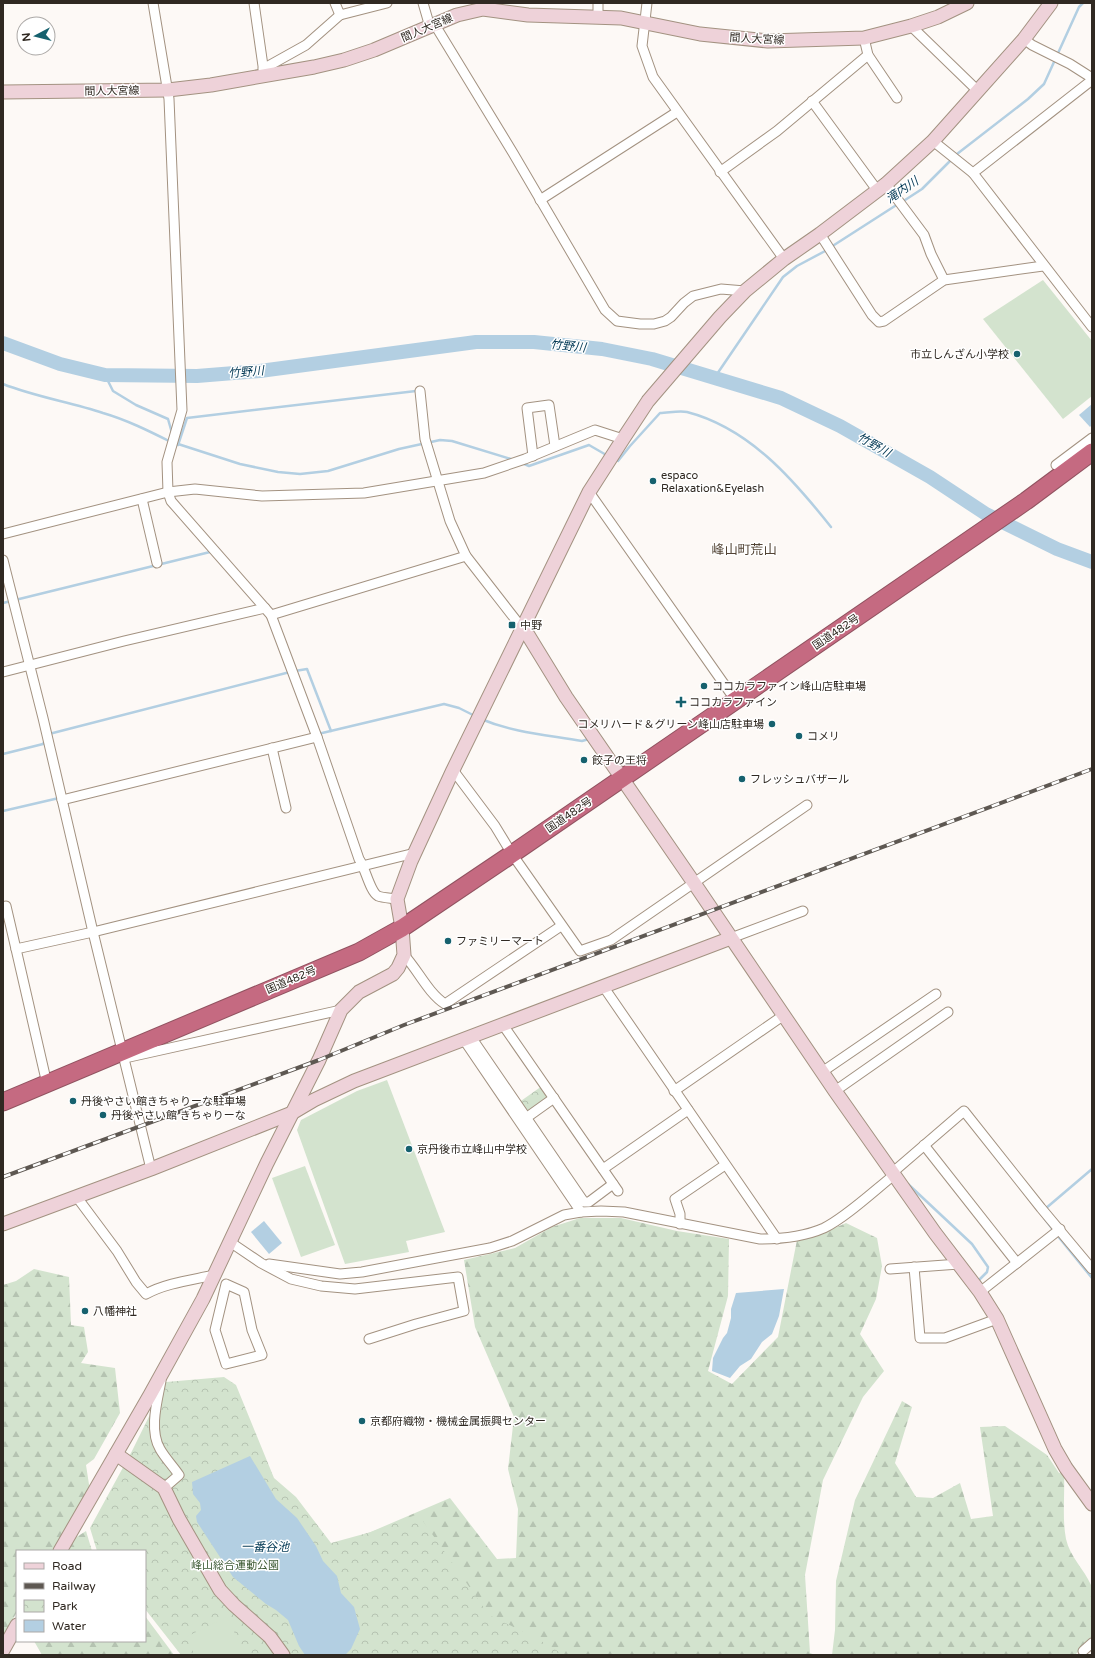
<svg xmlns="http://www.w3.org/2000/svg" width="1095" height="1658" viewBox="0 0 1095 1658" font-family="'Varela Round','Noto Sans JP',sans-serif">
<defs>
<pattern id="forest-firs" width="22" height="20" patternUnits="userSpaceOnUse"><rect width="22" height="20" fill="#d3e3ce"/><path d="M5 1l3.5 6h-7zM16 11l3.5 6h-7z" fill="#b5c3b1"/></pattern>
<pattern id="park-crowns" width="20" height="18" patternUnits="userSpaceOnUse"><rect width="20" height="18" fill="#d3e3ce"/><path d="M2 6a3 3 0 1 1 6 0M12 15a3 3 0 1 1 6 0" fill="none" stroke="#b5c3b1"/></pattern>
</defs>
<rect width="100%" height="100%" fill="#fdf9f6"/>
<g fill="url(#forest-firs)">
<polygon points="580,1218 621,1218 677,1231 729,1239 728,1296 708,1371 732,1384 778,1337 797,1240 828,1231 846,1223 877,1238 882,1266 876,1299 860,1334 884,1371 863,1397 823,1480 805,1575 810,1653 815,1655 447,1655 331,1549 450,1498 497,1559 516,1558 518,1509 508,1469 514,1417 475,1327 464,1260 515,1248 552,1227"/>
<polygon points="34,1269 69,1277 71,1325 84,1327 88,1352 81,1363 115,1368 120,1413 94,1459 86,1465 90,1491 54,1551 17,1551 17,1612 3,1636 3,1285 16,1281"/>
<path d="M902,1401L912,1407L895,1463L916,1497L933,1498L960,1483L971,1519L993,1516L980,1427L1005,1426L1047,1455L1059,1473L1064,1474C1065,1496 1062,1518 1066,1539C1070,1557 1084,1569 1091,1585C1095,1592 1092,1627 1092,1637L1075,1655H832L835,1630L836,1581L855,1500Z"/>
<polygon points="86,1531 92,1551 68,1551 75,1538"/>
<polygon points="145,1616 174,1655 42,1655 34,1641 145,1641"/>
</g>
<g fill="url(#park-crowns)">
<polygon points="542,1086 551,1097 527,1115 518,1103"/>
<polygon points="224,1377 236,1385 274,1478 296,1497 331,1543 371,1532 418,1514 489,1615 538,1639 564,1655 181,1655 145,1609 145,1551 97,1551 90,1528 132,1451 166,1382"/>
</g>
<g fill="#d3e3ce">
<polygon points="1043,280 1092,341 1092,396 1063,419 983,319"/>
<polygon points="387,1080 445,1232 406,1241 409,1252 345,1264 297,1130 301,1120 357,1091"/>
<polygon points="305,1166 335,1245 301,1257 272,1178"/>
<polygon points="227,1617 245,1655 195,1655 186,1637"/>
</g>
<g fill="#b3cfe2">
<polygon points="1092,404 1092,425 1090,427 1079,415"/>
<polygon points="264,1221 282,1243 269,1254 251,1232"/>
<polygon points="784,1289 779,1316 772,1334 762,1342 751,1359 740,1366 730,1378 712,1371 713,1358 723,1338 727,1333 731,1318 731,1309 736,1293"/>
<polygon points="250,1456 276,1499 297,1518 316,1546 323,1561 337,1576 341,1593 354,1607 360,1629 351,1649 345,1655 305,1655 299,1646 288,1620 276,1610 266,1604 233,1577 197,1522 196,1516 201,1510 200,1503 193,1494 192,1482"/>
</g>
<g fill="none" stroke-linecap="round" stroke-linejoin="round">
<g stroke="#b3cfe2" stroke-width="2.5">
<polyline points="902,202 922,189 957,154 1028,99 1044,84 1079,7 1083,3"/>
<polyline points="831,247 898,204"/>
<polyline points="105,375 113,391 136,405 168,419 172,433"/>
<polyline points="715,377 783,277 797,266 827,250"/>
<path d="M3,384C36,397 70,402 103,413C127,420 149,431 171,442"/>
<polyline points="175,443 240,464 278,472 300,474 328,471 399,449 440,440 452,441 514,460"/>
<polyline points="178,445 187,418 416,391"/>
<path d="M614,459L618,461L630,446L660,413C668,413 679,410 687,412C749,428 793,479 831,527"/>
<polyline points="522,463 529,466 589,445 608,456"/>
<polyline points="3,603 210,552"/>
<polyline points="295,671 307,669 331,731"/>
<path d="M481,719C514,733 548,735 582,741L589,739"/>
<polyline points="49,734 290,672"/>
<polyline points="318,734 444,704 459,708 475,716"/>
<polyline points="3,754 43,744 45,740"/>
<polyline points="3,811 59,798"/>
<polyline points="908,1184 972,1244 988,1267 987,1272 979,1280 979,1283"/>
<polyline points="1045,1209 1092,1169"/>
<polyline points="1044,1218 1054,1231"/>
<polyline points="1057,1235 1092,1278"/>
</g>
<polyline stroke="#b3cfe2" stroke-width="14" points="3,343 60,364 105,375 197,376 260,371 476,342 534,342 602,349 652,359 781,398 840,426 930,477 986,514 1057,549 1092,562"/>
<defs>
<g id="street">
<path d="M153,3L169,99L182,410L167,462L168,492L171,501L271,615L317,737L359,859C365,867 370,892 378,896C383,898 392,898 397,899"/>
<polyline points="254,3 264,73"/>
<polyline points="335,3 340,15 387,3"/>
<polyline points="423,3 430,27"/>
<polyline points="598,3 598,17"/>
<polyline points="647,3 642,46 653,77 784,259"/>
<polyline points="435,25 513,153 605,310 617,321 640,324 654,324 665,321 671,317 684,303 693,296 721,289 745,291"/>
<polyline points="911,26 978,91"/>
<polyline points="864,38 868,55 897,98"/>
<polyline points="1024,39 1032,45 1070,64 1092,78"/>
<polyline points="263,69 306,45 340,15"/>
<polyline points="1092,80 973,173 1092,327"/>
<polyline points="812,101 877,190"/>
<polyline points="933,141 973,173"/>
<polyline points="720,172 777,131 868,55"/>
<polyline points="886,184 924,235 931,254 944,280"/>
<polyline points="540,200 677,112"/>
<polyline points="820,234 872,315 879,322 884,321 944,280 1043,266"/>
<polyline points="420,391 425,439 450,521 466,556 522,628"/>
<polyline points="533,456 527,408 549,405 555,446"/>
<polyline points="1056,465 1092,438"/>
<polyline points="589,492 736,701"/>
<polyline points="142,499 157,563"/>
<polyline points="3,534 168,492 195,489 262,496 364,493 484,473 525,459 595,430 623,439"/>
<polyline points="3,560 43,718 93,932 151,1169"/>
<polyline points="271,615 466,556"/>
<polyline points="3,672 124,641 265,608"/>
<polyline points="272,748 286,808"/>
<polyline points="453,770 495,826 512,854 580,951 611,940 807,805"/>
<polyline points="62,800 317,737"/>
<polyline points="3,907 6,906 16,949 93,932 415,853"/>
<polyline points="731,938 803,911"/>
<polyline points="16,949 47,1084"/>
<path d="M404,955C418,970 428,993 445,1004L561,926"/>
<polyline points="603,986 777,1239"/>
<polyline points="503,1025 618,1191"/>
<polyline points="471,1037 584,1202 589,1202 613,1184"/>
<path d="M464,1040L581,1212L601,1211L624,1212L760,1239C780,1239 806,1236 824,1228C845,1218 875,1190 894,1175"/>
<polyline points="125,1058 341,1010"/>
<polyline points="822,1072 936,994"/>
<polyline points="674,1091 784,1015"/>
<polyline points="835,1091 948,1012"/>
<polyline points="526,1118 554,1098"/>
<polyline points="924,1145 1017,1263"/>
<polyline points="603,1169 688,1110"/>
<polyline points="892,1173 964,1111 1041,1208 1092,1269"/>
<path d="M76,1196L117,1251L136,1282L146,1294C166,1283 192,1280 214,1275"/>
<polyline points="680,1224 680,1214 675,1199 725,1165"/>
<polyline points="230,1242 261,1263 291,1279 321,1286 355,1289 458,1277 464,1311 416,1324 369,1339"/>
<polyline points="269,1264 340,1274 362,1272 490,1248 512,1241 564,1215 581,1212"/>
<polyline points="914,1267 920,1338 945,1338 997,1319"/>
<polyline points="890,1269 959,1264"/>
<polygon points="226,1284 244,1292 252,1330 262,1355 226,1364 215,1330"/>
<polyline points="980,1292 1060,1229"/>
<path d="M161,1381C157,1402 149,1430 160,1449C165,1458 173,1466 179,1475L164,1488"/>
<polyline points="1083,1651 1092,1643"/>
</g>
<g id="secondary">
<polyline points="3,92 168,90 211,85 314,67 344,60 374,50 457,15 483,9 528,15 621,18 700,34 768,41 864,38 911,26 938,17 967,3"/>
<polyline points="522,628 528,635 566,697 694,883 835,1091 935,1233 980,1292 997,1319 1055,1449 1066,1468 1092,1504"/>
<polyline points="3,1224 151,1169 292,1113 314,1100 354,1081 731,938"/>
<polyline points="116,1454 164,1488 179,1519 220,1590 234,1605 270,1637 283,1655"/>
<polyline points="60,1551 150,1395 203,1299 267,1163 319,1060 341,1010 359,992 393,974 398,968 404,955 402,928 397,899 411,861 453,770 589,492 623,439 648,401 720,317 745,291 784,259 820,234 886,184 933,141 1024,39 1051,3"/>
<polyline points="3,1650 17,1625"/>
</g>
<polyline id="highway" points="3,1102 359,952 402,928 512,854 1026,501 1092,452"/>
</defs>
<use href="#street" stroke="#a39281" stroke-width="11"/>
<use href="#secondary" stroke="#a39281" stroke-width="15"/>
<use href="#highway" stroke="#915360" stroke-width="19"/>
<use href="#street" stroke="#fff" stroke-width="9"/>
<use href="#secondary" stroke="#eed2d9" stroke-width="13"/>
<use href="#highway" stroke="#c56a81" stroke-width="17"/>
<defs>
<polyline id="rail" points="3,1177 319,1060 404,1025 1092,769"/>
</defs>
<use href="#rail" stroke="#5e5852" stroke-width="4"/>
<use href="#rail" stroke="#fff" stroke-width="2.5" stroke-dasharray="8" stroke-linecap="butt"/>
</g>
<g fill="#16616e" stroke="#fff" stroke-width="1.5">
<circle cx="1017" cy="354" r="4"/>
<circle cx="653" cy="481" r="4"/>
<rect x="508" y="621" width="8" height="8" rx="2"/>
<circle cx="704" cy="686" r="4"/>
<path d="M679 696h4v4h4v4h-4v4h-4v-4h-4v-4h4z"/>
<circle cx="772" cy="724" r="4"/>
<circle cx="799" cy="736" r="4"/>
<circle cx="584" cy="760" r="4"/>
<circle cx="742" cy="779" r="4"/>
<circle cx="448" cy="941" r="4"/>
<circle cx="73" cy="1101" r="4"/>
<circle cx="103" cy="1115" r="4"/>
<circle cx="409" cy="1149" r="4"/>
<circle cx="85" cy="1311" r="4"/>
<circle cx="362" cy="1421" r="4"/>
</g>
<g text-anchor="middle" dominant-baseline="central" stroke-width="3" stroke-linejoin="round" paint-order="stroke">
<g font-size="11" fill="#302922" stroke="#fff">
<text transform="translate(427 28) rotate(-23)">間人大宮線</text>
<text transform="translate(757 39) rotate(3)">間人大宮線</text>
<text transform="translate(112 91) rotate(-1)">間人大宮線</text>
<text transform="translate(836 632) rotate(-34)">国道482号</text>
<text transform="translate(569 815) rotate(-34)">国道482号</text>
<text transform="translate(291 980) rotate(-23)">国道482号</text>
</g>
<g font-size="11" fill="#302922" stroke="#fff" text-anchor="start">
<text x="1009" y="354" text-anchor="end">市立しんざん小学校</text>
<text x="661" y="475">espaco<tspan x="661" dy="13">Relaxation&amp;Eyelash</tspan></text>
<text x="520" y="625">中野</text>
<text x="712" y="686">ココカラファイン峰山店駐車場</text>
<text x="689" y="702">ココカラファイン</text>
<text x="764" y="724" text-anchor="end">コメリハード＆グリーン峰山店駐車場</text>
<text x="807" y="736">コメリ</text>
<text x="592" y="760">餃子の王将</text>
<text x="750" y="779">フレッシュバザール</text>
<text x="456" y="941">ファミリーマート</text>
<text x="81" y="1101">丹後やさい館きちゃりーな駐車場</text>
<text x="111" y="1115">丹後やさい館 きちゃりーな</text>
<text x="417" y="1149">京丹後市立峰山中学校</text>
<text x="93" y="1311">八幡神社</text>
<text x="370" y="1421">京都府織物・機械金属振興センター</text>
</g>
<g font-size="11" fill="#3d5a34" stroke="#fff">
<text x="235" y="1565">峰山総合運動公園</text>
</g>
<g font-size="12" font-style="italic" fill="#023854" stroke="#fff">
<text transform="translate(902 190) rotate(-34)">滝内川</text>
<text transform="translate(568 346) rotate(6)">竹野川</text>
<text transform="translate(246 372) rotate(-5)">竹野川</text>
<text transform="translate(874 445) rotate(29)">竹野川</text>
<text x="265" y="1547">一番谷池</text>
</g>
<g font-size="13" fill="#524334" stroke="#fff">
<text x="744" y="550">峰山町荒山</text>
</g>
</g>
<rect width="1095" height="1658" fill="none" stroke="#302922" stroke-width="8"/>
<rect x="16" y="1550" width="130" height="92" fill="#ffffff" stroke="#aca9a7"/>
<rect x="24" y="1563" width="20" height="6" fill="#eed2d9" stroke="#aca9a7"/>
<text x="52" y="1570" font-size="12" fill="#302922">Road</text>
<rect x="24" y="1583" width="20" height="6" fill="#5e5852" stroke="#aca9a7"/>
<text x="52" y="1590" font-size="12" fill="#302922">Railway</text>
<rect x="24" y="1600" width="20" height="12" fill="url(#park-crowns)" stroke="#aca9a7"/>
<text x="52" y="1610" font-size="12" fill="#302922">Park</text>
<rect x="24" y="1620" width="20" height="12" fill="#b3cfe2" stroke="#aca9a7"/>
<text x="52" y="1630" font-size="12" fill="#302922">Water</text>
<g transform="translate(36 36) rotate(263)"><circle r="19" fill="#ffffff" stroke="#aca9a7"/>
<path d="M0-3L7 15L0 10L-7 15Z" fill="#16616e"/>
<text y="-6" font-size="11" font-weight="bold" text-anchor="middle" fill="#302922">N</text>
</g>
</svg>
